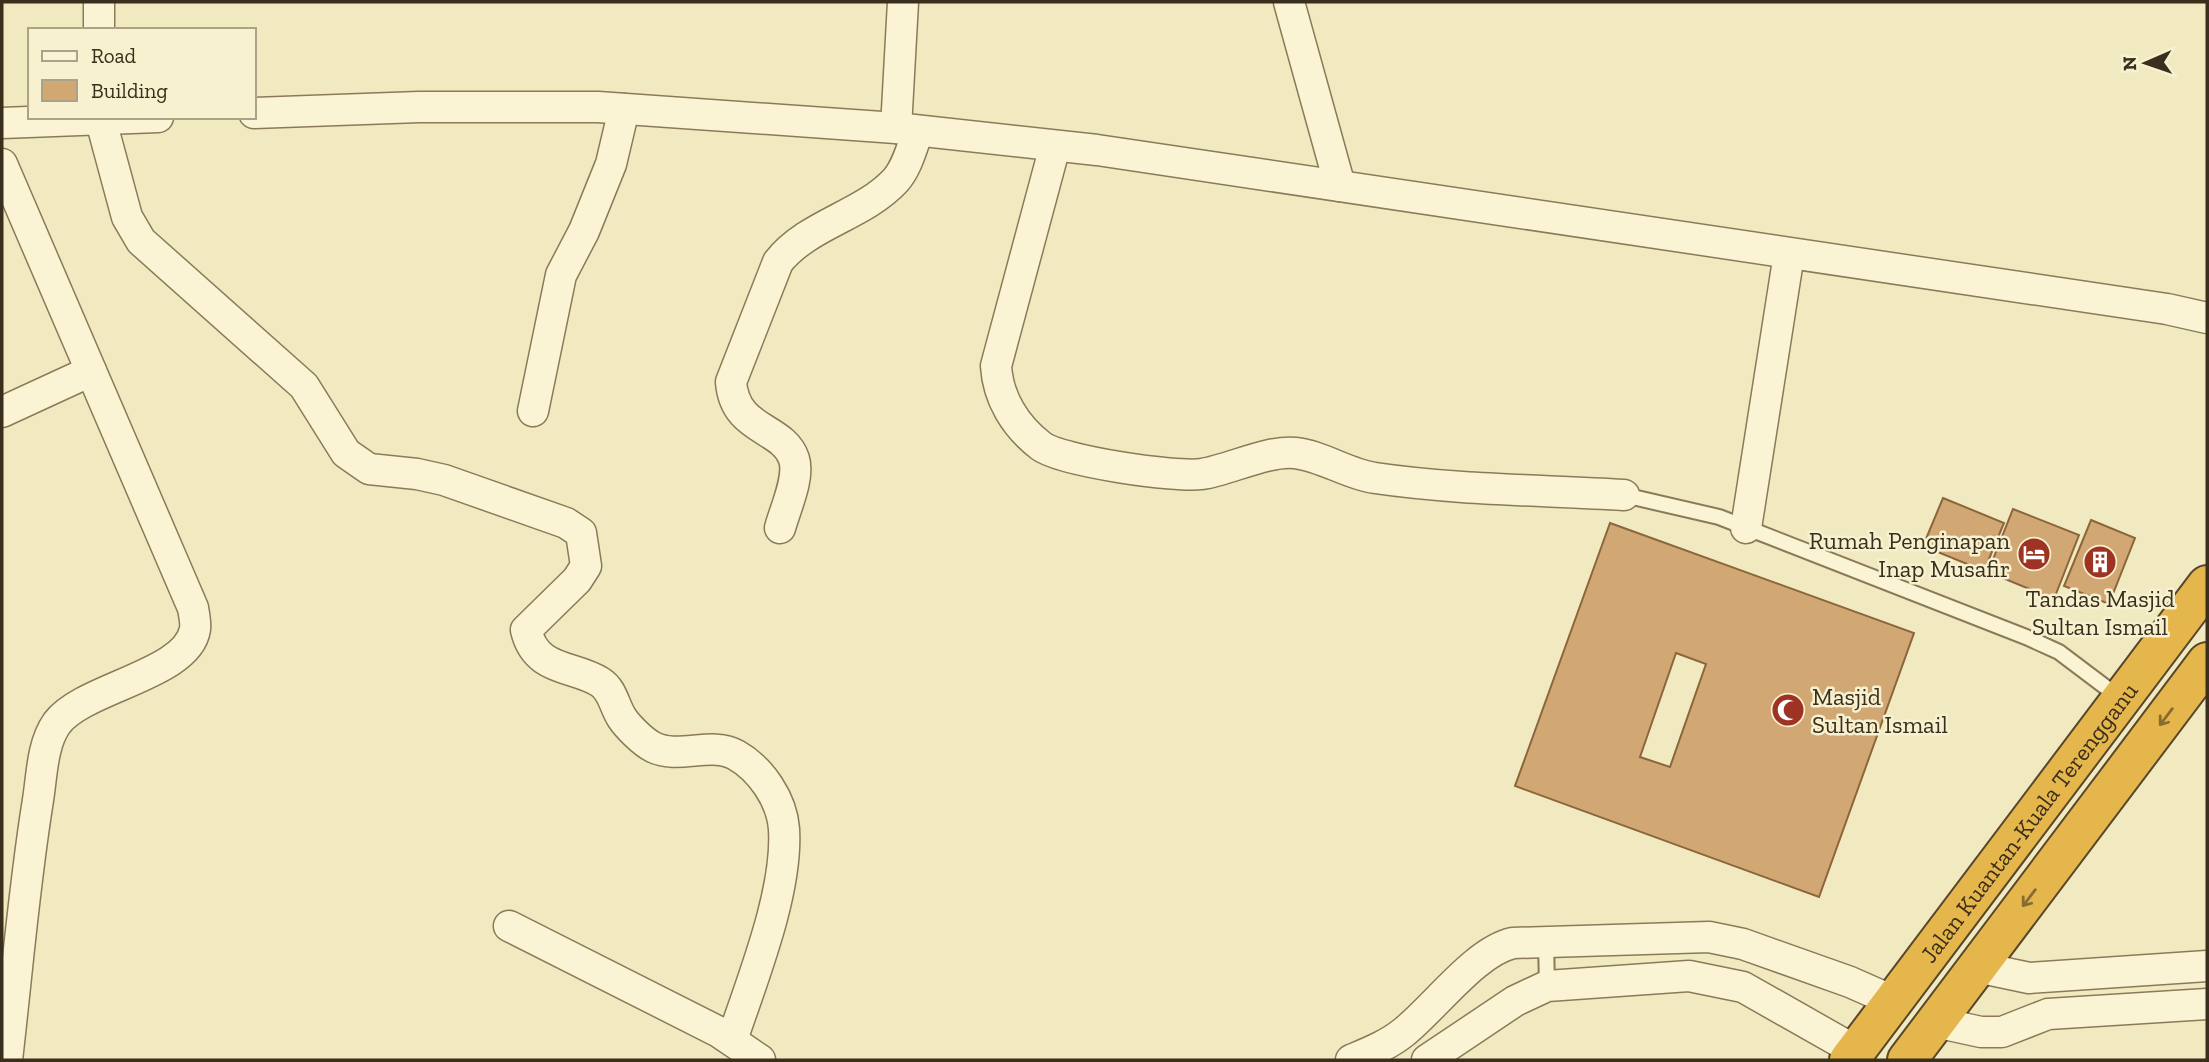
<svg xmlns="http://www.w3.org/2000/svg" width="2209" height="1062" viewBox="0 0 2209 1062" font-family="'Zilla Slab',serif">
<rect width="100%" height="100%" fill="#f1e9c0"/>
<g fill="#d1a774" stroke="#8c663b" stroke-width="2" fill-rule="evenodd">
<polygon points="1943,498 2004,523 1984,571 1923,546"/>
<polygon points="2013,509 2079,535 2054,599 1988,572"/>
<polygon points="2091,520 2135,538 2109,604 2064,586"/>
<path d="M1610,523L1914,633L1819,897L1515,786ZM1676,653L1706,664L1670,767L1640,757Z"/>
</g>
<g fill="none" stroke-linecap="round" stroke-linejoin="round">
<defs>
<g id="lane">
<polyline points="1624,495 1719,517 2026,637 2059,652 2120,698"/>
<polyline points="1546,942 1547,986"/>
</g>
<g id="street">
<polyline points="99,2 99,30"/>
<polyline points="1289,2 1340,186"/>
<polyline points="254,113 419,107 598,107 896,128 1097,150 2167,309 2207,318"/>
<path d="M100,117L127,217L141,241L304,386L346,453L369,469L417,474L444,480L566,523L581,533L586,566L577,580L526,630C536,672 573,665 600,682C613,690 614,706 622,718C628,727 643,742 653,747C678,760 712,741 736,755C761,769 782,800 784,829C788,892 752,980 732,1040"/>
<polyline points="2,123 158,117"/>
<polyline points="896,128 903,2"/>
<path d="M1055,146L996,366C998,398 1015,426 1041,446C1061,461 1176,478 1202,474C1229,470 1268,450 1295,453C1323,456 1347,474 1375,478C1457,490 1541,490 1624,495"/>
<path d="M2,164L193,608C194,614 196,623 195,629C188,675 84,687 57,723C42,744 42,775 38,800C24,886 17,974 7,1060"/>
<polyline points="533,411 561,275 584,231 611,164 624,109"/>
<polyline points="2,412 91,371"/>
<path d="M780,528C785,509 800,478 794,459C783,426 735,432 731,382L778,262C808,224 862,216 895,181C907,168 912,147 918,131"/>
<polyline points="1746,528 1789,254"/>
<polyline points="509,926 719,1032 760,1060"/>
<polyline points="1977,967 2029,978 2207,966"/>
<polyline points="1935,1022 1981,1032 2002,1032 2048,1014 2207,1004"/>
<path d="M1351,1060C1370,1052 1388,1045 1404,1032C1436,1006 1476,951 1513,943L1709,937L1743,944L1850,982L1893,1001"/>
<polyline points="1427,1060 1515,1001 1547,986 1689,976 1743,987 1856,1051"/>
</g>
<g id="highway">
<path id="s1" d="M1849,1060L2207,585"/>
<polyline points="1907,1060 2207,662"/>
</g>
</defs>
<use href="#lane" stroke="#8b7a57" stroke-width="18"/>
<use href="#street" stroke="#8b7a57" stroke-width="33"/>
<use href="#highway" stroke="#58462c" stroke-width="42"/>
<use href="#lane" stroke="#fbf4d4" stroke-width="14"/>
<use href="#street" stroke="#fbf4d4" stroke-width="30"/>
<use href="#highway" stroke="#e5b64b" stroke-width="38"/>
</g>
<defs><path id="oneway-shaft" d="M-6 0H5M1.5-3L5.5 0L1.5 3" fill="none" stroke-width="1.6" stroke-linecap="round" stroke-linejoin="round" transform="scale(1.75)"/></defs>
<g stroke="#876b31">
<use href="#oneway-shaft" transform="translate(2166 717) rotate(127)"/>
<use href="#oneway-shaft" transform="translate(2029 898) rotate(127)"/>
</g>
<defs>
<symbol id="hotel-disc" viewBox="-11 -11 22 22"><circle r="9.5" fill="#9e3323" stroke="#f7f1d0"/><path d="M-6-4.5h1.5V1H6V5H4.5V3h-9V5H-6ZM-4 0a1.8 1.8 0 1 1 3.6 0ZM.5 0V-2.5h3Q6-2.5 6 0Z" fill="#fff"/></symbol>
<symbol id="building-disc" viewBox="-11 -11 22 22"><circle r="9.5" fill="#9e3323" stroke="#f7f1d0"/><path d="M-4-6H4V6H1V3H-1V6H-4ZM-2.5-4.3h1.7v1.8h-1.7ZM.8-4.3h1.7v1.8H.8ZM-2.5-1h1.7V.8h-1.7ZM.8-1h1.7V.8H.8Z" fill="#fff"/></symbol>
<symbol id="mosque-disc" viewBox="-11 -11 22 22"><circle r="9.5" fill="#9e3323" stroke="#f7f1d0"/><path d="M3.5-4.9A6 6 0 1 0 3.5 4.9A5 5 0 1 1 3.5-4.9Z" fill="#fff"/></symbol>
</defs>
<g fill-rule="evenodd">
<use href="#hotel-disc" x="2015" y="535" width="38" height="38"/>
<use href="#building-disc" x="2081" y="543" width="38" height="38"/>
<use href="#mosque-disc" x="1769" y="691" width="38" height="38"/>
</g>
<g text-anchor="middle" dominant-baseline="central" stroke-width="5" stroke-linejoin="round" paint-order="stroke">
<g font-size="24" fill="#3a2e1c" stroke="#f7f1d0" text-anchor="end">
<text x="2010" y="540">Rumah Penginapan<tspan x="2010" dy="28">Inap Musafir</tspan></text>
<text x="2100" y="598" text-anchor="middle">Tandas Masjid<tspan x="2100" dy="28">Sultan Ismail</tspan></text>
<text x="1812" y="696" text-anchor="start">Masjid<tspan x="1812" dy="28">Sultan Ismail</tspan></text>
</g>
<g font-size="24" fill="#3a2e1c" stroke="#f7f1d0">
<text stroke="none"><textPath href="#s1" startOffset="298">Jalan Kuantan-Kuala Terengganu</textPath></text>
</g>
</g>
<rect width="2209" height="1062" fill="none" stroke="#3a2e1c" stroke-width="7"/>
<rect x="28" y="28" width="228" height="91" fill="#f7f1d0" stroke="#aba388" stroke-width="2"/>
<rect x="42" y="51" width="35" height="10" fill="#fbf4d4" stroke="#aba388" stroke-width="2"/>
<text x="91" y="63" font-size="21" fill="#3a2e1c">Road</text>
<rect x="42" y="80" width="35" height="21" fill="#d1a774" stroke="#aba388" stroke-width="2"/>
<text x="91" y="98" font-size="21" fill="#3a2e1c">Building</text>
<g transform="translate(2146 63) rotate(268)" stroke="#f7f1d0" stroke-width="5" paint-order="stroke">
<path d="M0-5L12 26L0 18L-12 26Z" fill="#3a2e1c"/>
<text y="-10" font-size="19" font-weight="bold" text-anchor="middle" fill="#3a2e1c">N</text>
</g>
</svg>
